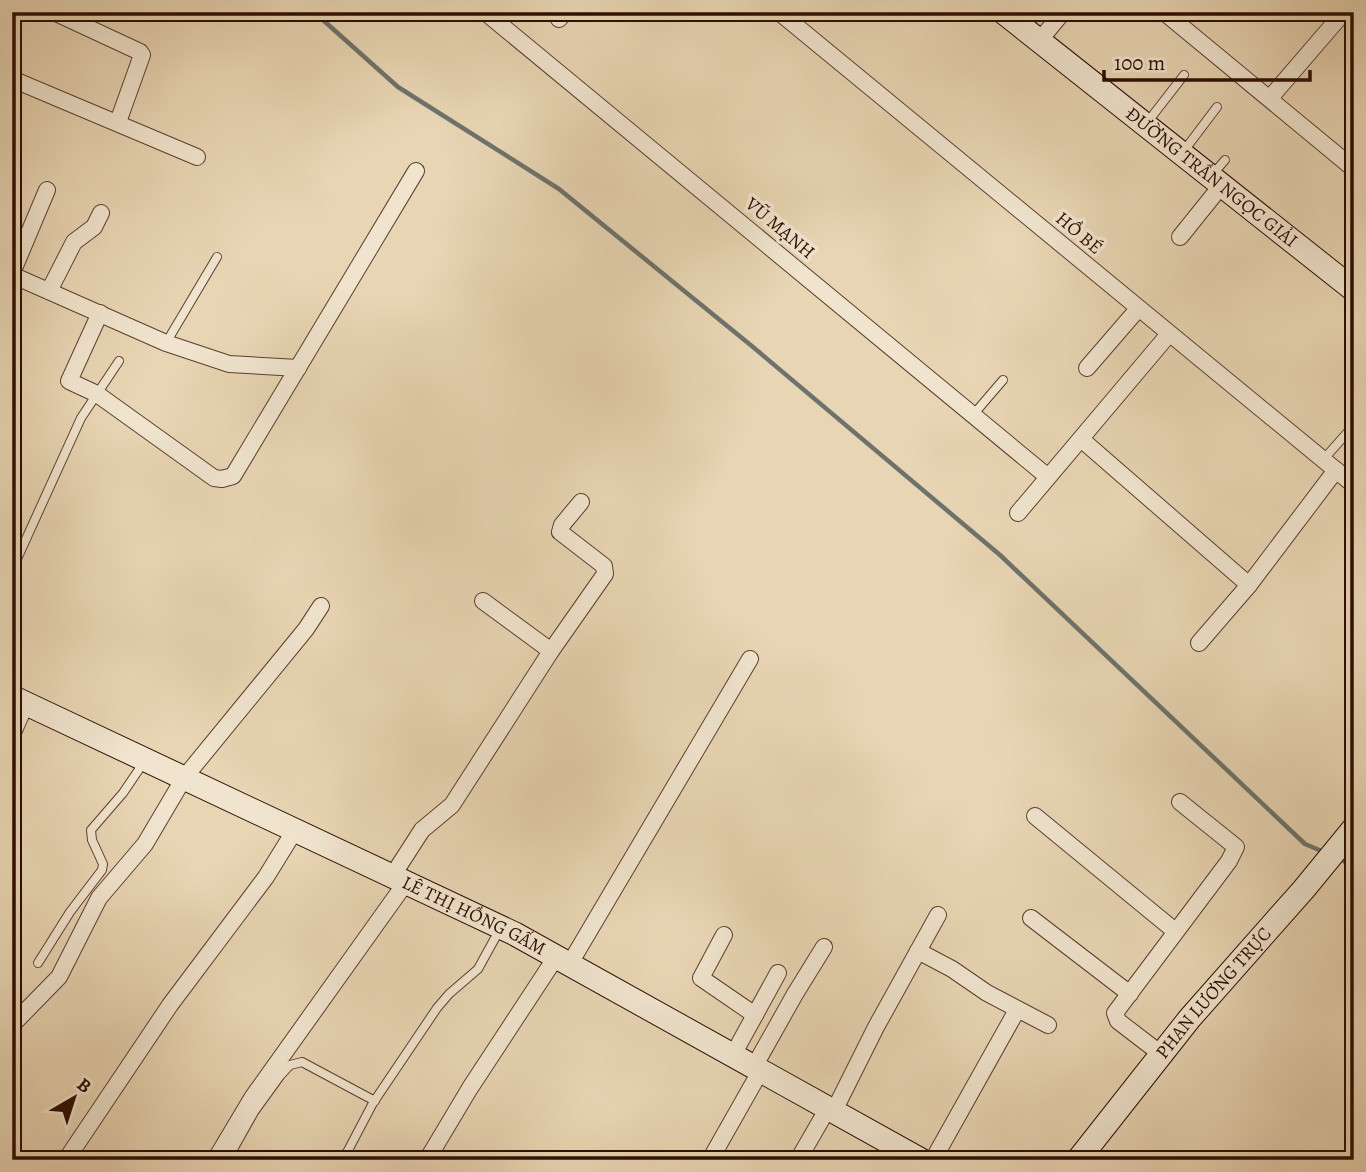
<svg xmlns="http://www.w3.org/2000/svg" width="1366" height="1172" viewBox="0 0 1366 1172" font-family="Alegreya,serif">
<rect width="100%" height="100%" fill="#e8d5b3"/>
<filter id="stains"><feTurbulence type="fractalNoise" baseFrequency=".00286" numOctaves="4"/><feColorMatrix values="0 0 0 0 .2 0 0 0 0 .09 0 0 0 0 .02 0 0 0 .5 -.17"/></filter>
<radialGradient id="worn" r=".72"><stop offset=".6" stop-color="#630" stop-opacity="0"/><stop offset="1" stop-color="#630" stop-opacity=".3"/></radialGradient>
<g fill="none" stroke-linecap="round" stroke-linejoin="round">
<g stroke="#6d736c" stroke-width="4.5">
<polyline points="314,12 398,87 559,189 753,347 1000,555 1305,844 1324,852"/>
<polyline points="1339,859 1354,866"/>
</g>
<defs>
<g id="lane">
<polyline points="1146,124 1184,75"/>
<polyline points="1183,152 1217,107"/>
<polyline points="1212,175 1225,160"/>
<polyline points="166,343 217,257"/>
<polyline points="973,415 1003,380"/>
<polyline points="1323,460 1354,425"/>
<polyline points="12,570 81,418 119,361"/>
<polyline points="38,963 70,912 102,870 103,864 92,840 91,830 123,793 144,762"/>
<polyline points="227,1160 254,1112 280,1076 290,1065 302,1062 375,1101"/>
<polyline points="343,1160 373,1103 437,1008 449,994 478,969 500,929"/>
</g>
<g id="street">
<polyline points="54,12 140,52 142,55 118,122"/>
<polyline points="485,12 1048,477"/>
<polyline points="779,12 1354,485"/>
<polyline points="1164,12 1354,169"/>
<polyline points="12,14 13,12"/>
<polyline points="559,19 565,12"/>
<polyline points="1039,41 1063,12"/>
<polyline points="12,79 197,157"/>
<polyline points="1270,98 1344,12"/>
<polyline points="1180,237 1221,186"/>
<polyline points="12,273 47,190"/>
<polyline points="12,275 166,343 229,364 298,368"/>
<polyline points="49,291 74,242 94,227 101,213"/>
<polyline points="100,313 69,381 97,394 214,478 222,479 233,476 416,171"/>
<polyline points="1087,368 1138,309"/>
<polyline points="1081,439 1249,585"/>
<polyline points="1018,513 1169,334"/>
<polyline points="483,601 551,651"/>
<polyline points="1199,643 1249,585 1336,470"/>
<polyline points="12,735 26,703"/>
<polyline points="1035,816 1175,931"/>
<polyline points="393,875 422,830 452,805 551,651 605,574 604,566 560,532 562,525 581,502"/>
<polyline points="1031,918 1130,994"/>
<polyline points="724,935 701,978 755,1015"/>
<polyline points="918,951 952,969 987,993 1048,1025"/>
<polyline points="569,965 750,659"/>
<polyline points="12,1025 59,977 99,898 145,844 184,778 306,629 321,606"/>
<polyline points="1161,1054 1118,1021 1115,1013 1229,861 1236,847 1180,802"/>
<polyline points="733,1055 778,973"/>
<polyline points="754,1067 795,994 824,947"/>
<polyline points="834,1111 876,1027 938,915"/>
<polyline points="66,1160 170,1005 266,877 295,830"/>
<polyline points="215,1160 252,1098 407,881"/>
<polyline points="427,1160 470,1088 556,957"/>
<polyline points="710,1160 761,1070"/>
<polyline points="798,1160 828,1108"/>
<polyline points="933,1160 1017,1010"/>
</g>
<g id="secondary">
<path id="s1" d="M1003,12L1354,290"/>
<path id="s2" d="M12,697L515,934L921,1160"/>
<path id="s3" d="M1078,1160L1190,1018L1304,889L1354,828"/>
</g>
</defs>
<use href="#lane" stroke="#5c3e2e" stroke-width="10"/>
<use href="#street" stroke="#5c3e2e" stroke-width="18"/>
<use href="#secondary" stroke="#2d0c02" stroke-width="25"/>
<use href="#lane" stroke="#f0e4ce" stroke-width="8"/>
<use href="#street" stroke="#f0e4ce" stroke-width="16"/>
<use href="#secondary" stroke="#f0e4ce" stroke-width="23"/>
</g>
<g text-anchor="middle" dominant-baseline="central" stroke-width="7" stroke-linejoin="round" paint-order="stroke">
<g font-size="19" fill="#2d0c02" stroke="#f0e4ce">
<text stroke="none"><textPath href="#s1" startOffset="266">ĐƯỜNG TRẦN NGỌC GIẢI</textPath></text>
<text transform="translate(780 228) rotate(40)">VŨ MẠNH</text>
<text transform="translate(1079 233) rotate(40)">HỒ BÉ</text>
<text stroke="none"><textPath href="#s2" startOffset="511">LÊ THỊ HỒNG GẤM</textPath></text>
<text stroke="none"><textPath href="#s3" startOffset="215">PHAN LƯƠNG TRỰC</textPath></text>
</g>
</g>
<rect width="1366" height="1172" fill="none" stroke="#e8d5b3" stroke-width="42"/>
<rect x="14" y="14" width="1338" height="1144" fill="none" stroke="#2d0c02" stroke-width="3.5"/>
<rect x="21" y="21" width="1324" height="1130" fill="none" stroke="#2d0c02" stroke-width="2"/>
<g transform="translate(74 1098) rotate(39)" stroke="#f0e4ce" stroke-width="5" paint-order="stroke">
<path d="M0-5L12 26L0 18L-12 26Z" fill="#2d0c02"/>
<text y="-10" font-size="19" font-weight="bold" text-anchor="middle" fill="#2d0c02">B</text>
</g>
<path d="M1104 70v10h206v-10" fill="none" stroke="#2d0c02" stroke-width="3.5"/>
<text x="1114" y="70" font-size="21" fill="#2d0c02" stroke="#f0e4ce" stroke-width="5" paint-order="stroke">100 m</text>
<rect width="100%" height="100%" filter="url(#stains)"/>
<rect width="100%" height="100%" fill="url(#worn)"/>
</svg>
